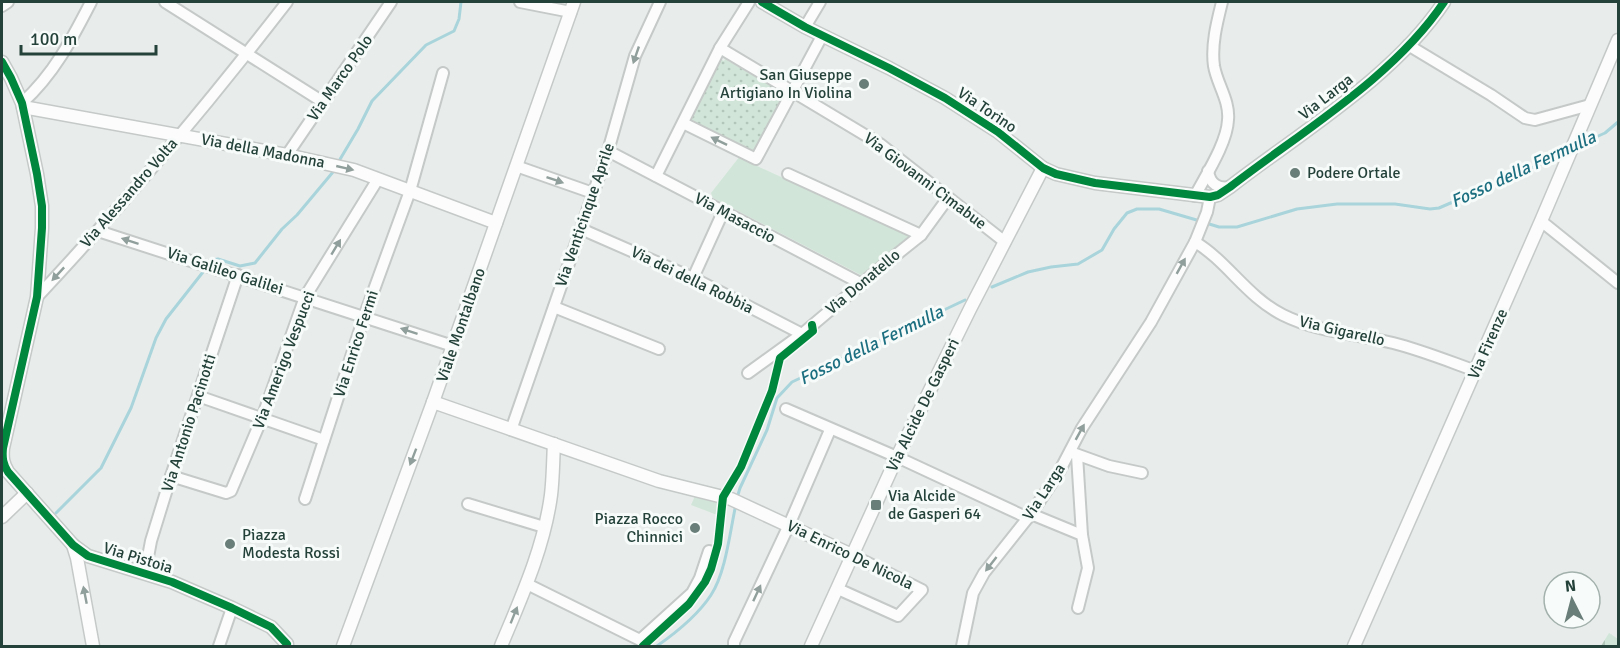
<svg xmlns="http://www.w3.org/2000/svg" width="1620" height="648" viewBox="0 0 1620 648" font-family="Signika,sans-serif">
<defs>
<pattern id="cemetery-stones" width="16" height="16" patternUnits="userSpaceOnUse" patternTransform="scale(1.5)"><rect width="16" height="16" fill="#d1e6d8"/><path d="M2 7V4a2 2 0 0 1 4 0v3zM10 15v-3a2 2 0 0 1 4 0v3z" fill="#b3c6ba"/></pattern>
<pattern id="park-dots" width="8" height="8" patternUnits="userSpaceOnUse" patternTransform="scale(1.5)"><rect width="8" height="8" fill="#d1e6d8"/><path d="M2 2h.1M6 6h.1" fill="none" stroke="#b3c6ba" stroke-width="1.8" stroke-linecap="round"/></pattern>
</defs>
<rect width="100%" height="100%" fill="#e8edeb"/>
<g fill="#d1e6d8">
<polygon points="740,156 757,166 910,236 861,275 713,198 711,193"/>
<polygon points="695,496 718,501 720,516 691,505"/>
</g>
<polygon fill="url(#cemetery-stones)" points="1609,633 1618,639 1618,646 1601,646"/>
<polygon fill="url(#park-dots)" points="720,59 724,61 725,59 787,95 754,156 688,121"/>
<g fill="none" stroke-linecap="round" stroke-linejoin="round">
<g stroke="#a9d4db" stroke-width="3">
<polyline points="1578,145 1605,133 1618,122"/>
<polyline points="339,161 358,129 372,101 426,45 454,31 459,19 461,2"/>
<polyline points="1206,223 1219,227 1237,227 1297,209 1337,204 1395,204 1430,209 1439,208 1541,164 1567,150"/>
<polyline points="212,260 218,259 240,266 255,263 282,229 297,215 333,172"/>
<polyline points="992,287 1028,272 1051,267 1078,264 1102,250 1114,229 1127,213 1137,209 1159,209 1200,221"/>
<polyline points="737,498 740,488 767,430 777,398 792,382 965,300"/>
<polyline points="56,513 101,468 131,408 156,338 166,319 203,272"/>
<path d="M657,646C677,632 698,615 711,595C726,572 730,531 736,504"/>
</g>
<defs>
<g id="minor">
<polyline points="165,2 323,102"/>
<polyline points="520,2 571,12"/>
<polyline points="2,6 8,2"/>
<polyline points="805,27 820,2"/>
<polyline points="1408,45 1491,95 1525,118 1535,120 1590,105"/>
<polyline points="720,48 880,144 1005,242"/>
<path d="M22,103C54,74 72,39 91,2"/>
<polyline points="683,123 756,159 822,36"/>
<polyline points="608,151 862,284"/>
<polyline points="287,155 391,2"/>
<polyline points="516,166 593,193"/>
<path d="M1208,171C1210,184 1218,189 1230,187"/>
<polyline points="788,174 921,235"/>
<polyline points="656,176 720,48 749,2"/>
<path d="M1195,196C1206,175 1227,143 1228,120C1230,101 1217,84 1214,66C1211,45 1217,22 1222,2"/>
<polyline points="1541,221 1618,283"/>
<polyline points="581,229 693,278 802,334"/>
<polyline points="98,231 453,346"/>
<path d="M1195,242C1227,261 1247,297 1283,315C1317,332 1356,334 1393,343C1421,350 1448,361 1476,371"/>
<polyline points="693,278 723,212"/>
<path d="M37,297C125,203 208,104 287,2"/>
<polyline points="554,307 659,349"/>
<polyline points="748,373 802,334 886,263 921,235 948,198"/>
<polyline points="198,396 324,440"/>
<polyline points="786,409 897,457 1028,518"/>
<polyline points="511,430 608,151 635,56 660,2"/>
<polyline points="1073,453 1109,466 1142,473"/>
<polyline points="1077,455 1082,535"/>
<polyline points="171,476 226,493 231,491 262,418 305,297 378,179"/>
<polyline points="305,499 364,317 410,191 443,73"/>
<polyline points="468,504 544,527"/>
<polyline points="1031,514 1082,535 1088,568 1078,608"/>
<polyline points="145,573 151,541 171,476 238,275"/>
<polyline points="527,584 640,640 692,593 700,578 709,551"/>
<polyline points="838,589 898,616 922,590 854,556"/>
<polyline points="219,646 232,608"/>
<polyline points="734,646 734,642 789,525 830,430"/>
<polyline points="962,646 973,593 984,573 1031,514 1059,472 1082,428 1151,322 1195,242 1207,212 1210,197"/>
</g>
<g id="tertiary">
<path d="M762,2L805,27L889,68L945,98L998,132L1043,168L1056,174L1095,183L1210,197L1218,195L1230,187C1301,132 1394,77 1444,2"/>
<path d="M2,62L11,78L22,103L37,174L42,206V228L37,297L3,448C2,458 3,464 8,472L73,545L88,556L172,582L232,608L271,627L287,644"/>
<polyline points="23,107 287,155 354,170 496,223"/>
<polyline points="433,402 659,481 731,499 854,556"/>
<polyline points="2,517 27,493"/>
<polyline points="73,545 77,558 93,646"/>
<polyline points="343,646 433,402 574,2"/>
<path d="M501,646C521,598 544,548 551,495C553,479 553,461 554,444"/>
<polyline points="811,646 897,457 970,309 1043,168"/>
<polyline points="1354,646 1541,221 1618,40"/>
</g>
</defs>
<use href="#minor" stroke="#c5cac8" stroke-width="14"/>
<use href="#tertiary" stroke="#c5cac8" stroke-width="15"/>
<use href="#minor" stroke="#fcfcfc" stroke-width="10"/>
<use href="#tertiary" stroke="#fcfcfc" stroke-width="12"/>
<defs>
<g id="cycleway">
<path d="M762,2L805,27L889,68L945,98L998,132L1043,168L1056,174L1095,183L1210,197L1218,195L1230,187C1301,132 1394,77 1444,2"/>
<path d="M2,62L11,78L22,103L37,174L42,206V228L37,297L3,448C2,458 3,464 8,472L73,545L88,556L172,582L232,608L271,627L287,644"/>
<polyline points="643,646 689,604 705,582 711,569 718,544 723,497 741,467 772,391 780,358 813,331 812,325"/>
</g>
</defs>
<use href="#cycleway" stroke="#f7fbf9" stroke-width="11"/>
<use href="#cycleway" stroke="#00873e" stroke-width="8"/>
</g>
<defs><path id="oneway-solid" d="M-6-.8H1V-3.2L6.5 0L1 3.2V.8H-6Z" transform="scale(1.5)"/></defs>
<g fill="#909f9b">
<use href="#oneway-solid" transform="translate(636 55) rotate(109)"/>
<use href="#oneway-solid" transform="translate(719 141) rotate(-154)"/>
<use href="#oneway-solid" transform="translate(345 168) rotate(13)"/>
<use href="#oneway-solid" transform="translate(555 180) rotate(19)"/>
<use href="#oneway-solid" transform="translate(130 241) rotate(-162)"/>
<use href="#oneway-solid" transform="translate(336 247) rotate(-59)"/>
<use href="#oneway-solid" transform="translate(1181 266) rotate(-61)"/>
<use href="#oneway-solid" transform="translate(58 274) rotate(133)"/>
<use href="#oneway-solid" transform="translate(409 331) rotate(-162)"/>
<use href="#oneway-solid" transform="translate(1080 432) rotate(-61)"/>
<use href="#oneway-solid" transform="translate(413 457) rotate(111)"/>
<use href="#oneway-solid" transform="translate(991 564) rotate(128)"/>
<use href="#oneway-solid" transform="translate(757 593) rotate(-65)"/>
<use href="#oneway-solid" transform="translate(85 595) rotate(-101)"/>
<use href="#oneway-solid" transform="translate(514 615) rotate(-68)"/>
</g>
<g fill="#697e78" stroke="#f7fbf9" stroke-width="2">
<circle cx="864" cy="84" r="6"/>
<circle cx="1295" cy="173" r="6"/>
<rect x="870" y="499" width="12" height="12" rx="3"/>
<circle cx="695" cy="528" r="6"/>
<circle cx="230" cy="544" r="6"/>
</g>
<g text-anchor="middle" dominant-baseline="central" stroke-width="6" stroke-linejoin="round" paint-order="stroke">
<g font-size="16" fill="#24423a" stroke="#f7fbf9" text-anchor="start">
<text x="852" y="75" text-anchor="end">San Giuseppe<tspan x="852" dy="18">Artigiano In Violina</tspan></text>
<text x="1307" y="173">Podere Ortale</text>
<text x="888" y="496">Via Alcide<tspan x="888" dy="18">de Gasperi 64</tspan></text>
<text x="683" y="519" text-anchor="end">Piazza Rocco<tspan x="683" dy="18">Chinnici</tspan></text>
<text x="242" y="535">Piazza<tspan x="242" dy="18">Modesta Rossi</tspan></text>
</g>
<g font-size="16" fill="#24423a" stroke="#f7fbf9">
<text transform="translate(340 78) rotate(-55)">Via Marco Polo</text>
<text transform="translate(1326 97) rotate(-38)">Via Larga</text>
<text transform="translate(987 110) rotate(34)">Via Torino</text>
<text transform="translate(263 151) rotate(11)">Via della Madonna</text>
<text transform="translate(925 181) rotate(37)">Via Giovanni Cimabue</text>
<text transform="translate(129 193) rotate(-49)">Via Alessandro Volta</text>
<text transform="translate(585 215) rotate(-71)">Via Venticinque Aprile</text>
<text transform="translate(735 218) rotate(28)">Via Masaccio</text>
<text transform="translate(225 271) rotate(18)">Via Galileo Galilei</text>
<text transform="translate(692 280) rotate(26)">Via dei della Robbia</text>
<text transform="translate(863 282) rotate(-40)">Via Donatello</text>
<text transform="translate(461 325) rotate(-71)">Viale Montalbano</text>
<text transform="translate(1342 331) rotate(13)">Via Gigarello</text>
<text transform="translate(356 344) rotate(-72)">Via Enrico Fermi</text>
<text transform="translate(1488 344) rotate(-66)">Via Firenze</text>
<text transform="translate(284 360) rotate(-69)">Via Amerigo Vespucci</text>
<text transform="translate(923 405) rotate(-64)">Via Alcide De Gasperi</text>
<text transform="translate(189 423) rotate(-72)">Via Antonio Pacinotti</text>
<text transform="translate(1044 492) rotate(-57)">Via Larga</text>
<text transform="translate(850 555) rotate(26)">Via Enrico De Nicola</text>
<text transform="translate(138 558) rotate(17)">Via Pistoia</text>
</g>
<g font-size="18" font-style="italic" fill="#1c6f80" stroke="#f7fbf9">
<text transform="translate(1523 169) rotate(-25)">Fosso della Fermulla</text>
<text transform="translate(871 345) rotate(-26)">Fosso della Fermulla</text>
</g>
</g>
<rect width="1620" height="648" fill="none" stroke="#24423a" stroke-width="6"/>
<g transform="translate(1572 600) rotate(354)"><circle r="28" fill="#f7fbf9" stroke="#a3b1ad" stroke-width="1.5"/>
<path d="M0-4.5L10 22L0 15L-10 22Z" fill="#697e78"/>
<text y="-9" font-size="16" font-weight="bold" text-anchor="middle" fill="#24423a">N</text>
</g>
<path d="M21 45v9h135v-9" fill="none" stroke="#24423a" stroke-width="3"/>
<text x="30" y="45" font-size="18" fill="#24423a" stroke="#f7fbf9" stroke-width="4.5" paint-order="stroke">100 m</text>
</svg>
